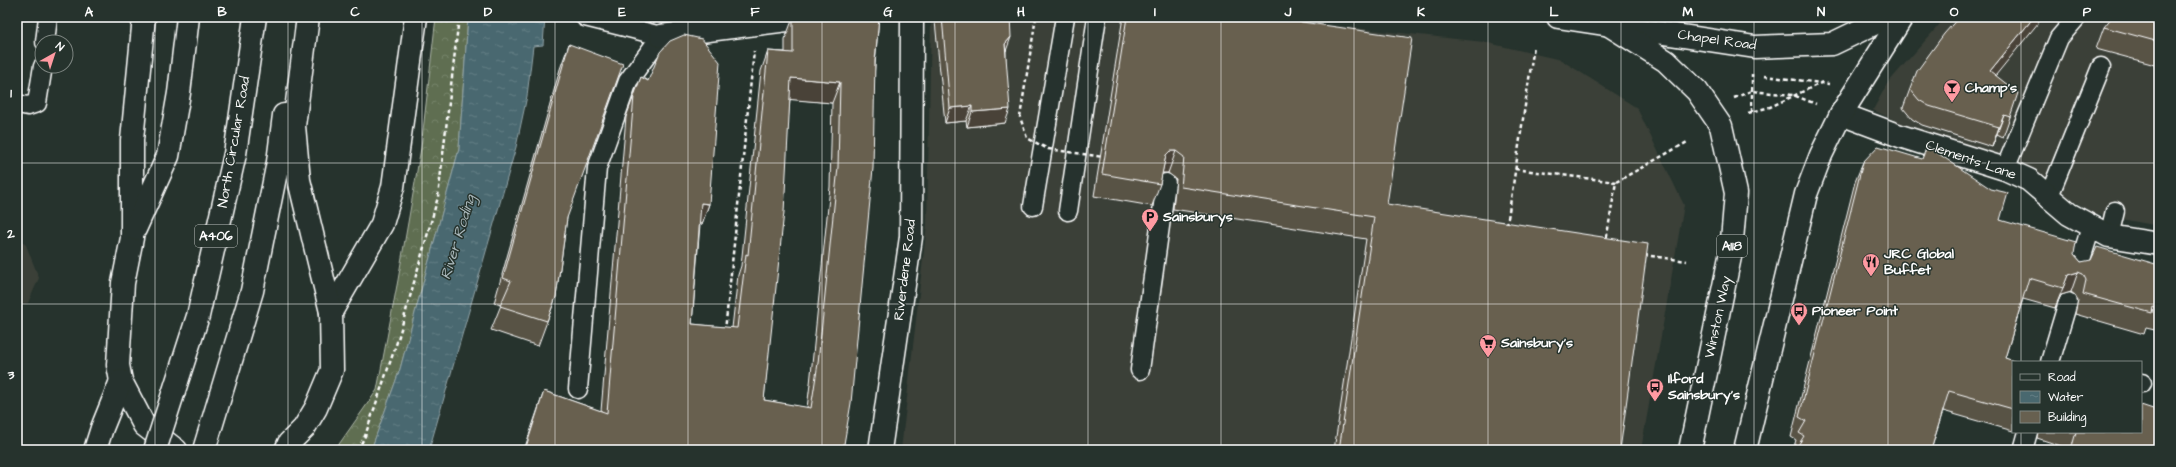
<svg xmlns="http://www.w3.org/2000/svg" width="2176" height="467" viewBox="0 0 2176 467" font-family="'Architects Daughter',sans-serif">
<defs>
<pattern id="forest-crowns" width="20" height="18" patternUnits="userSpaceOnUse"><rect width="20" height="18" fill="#5e6e51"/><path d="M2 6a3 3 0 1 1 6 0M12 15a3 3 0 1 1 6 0" fill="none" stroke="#76846b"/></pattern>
<pattern id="water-ripples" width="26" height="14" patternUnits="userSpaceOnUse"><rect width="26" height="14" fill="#49686f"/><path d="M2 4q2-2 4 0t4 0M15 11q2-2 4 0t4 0" fill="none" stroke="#647f85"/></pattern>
</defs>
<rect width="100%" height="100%" fill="#26332d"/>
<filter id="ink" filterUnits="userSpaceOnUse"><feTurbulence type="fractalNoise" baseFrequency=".025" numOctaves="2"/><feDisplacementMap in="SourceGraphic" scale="8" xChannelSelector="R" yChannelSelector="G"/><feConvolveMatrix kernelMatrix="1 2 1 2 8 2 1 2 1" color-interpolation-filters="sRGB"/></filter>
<g filter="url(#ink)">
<g fill="#3a4038">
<polygon points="964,17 1253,17 1484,42 1561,60 1637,108 1684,205 1641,450 901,450 927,224 931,20"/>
<polygon points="1946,17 2159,17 2159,226 2094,214 2007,159 1904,125 1873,110 1887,84"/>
<polygon points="17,238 26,245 39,278 28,303 17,305"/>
</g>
<polygon fill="url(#forest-crowns)" stroke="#aeb6a8" points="436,17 468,17 459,149 400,369 371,450 335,450 377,390 398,280 421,148"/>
<polygon fill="url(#water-ripples)" stroke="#92a4a9" points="468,17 545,17 543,45 533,46 527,96 516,147 429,450 371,450 400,369 459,149"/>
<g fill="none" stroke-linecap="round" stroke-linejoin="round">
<defs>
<g id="lane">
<polyline points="45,42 48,17"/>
<polyline points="17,104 28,106 37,103 43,66"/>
<polyline points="2005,169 2059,38 2077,17"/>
<polyline points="2049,196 2101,67"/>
<polyline points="1033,206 1065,17"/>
<polyline points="1068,211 1097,17"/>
<polyline points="2109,236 2115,211"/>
<polyline points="2077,272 2091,227"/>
<polyline points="2050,362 2068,302"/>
<polyline points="1140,370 1166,183"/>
<polyline points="2141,383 2142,383"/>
<polyline points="578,389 597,168 628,81 661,36 585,17"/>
<polyline points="2023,450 2028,432"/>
</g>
<g id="street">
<polyline points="661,36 811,17"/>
<polyline points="1841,114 1900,136 2005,169 2029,180 2069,214 2109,236 2159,244"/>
<polyline points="880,450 911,237 912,17"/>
</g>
<g id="primary">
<polyline points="1558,17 1755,47 1832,44 1888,17"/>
<polyline points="1609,25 1666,61 1697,91 1721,126 1736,193 1731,252 1690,450"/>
<polyline points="1745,450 1806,194 1821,155 1841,114 1902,17"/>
</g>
<g id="highway">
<polyline points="144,17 132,140 132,238 123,283 118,365 121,381 144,425 176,450"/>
<polyline points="135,229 168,156 179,93 188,17"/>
<polyline points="331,312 382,224 393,187 416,17"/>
<polyline points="95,450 102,428 121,381"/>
<polyline points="204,450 252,291 278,162 284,115"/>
<polyline points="286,450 289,443 304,428 316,408 332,370 331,312 299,180 294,126 308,17"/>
</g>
</defs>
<use href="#lane" stroke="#fff" stroke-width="21"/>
<use href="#street" stroke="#fff" stroke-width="25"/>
<use href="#primary" stroke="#fff" stroke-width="25"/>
<use href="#highway" stroke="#fff" stroke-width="25"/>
<g stroke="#fff" stroke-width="2.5" stroke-dasharray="4 3" stroke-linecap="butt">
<polyline points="1764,76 1829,84"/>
<polyline points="1734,98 1751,91 1793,95 1816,104"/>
<polyline points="1752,112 1752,74"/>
<polyline points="1748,113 1770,107 1823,82"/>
<polyline points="1515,169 1616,182 1606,241"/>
<polyline points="1616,182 1689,141"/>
<polyline points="1507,225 1534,46"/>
<polyline points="1644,255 1687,261"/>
<polyline points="725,331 754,51"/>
<polyline points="358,450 365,436 399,336 438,197 459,17"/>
</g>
<use href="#lane" stroke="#26332d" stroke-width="18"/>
<use href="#street" stroke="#26332d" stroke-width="22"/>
<use href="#primary" stroke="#26332d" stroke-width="22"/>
<use href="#highway" stroke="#26332d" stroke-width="22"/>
<defs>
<polyline id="highway-bridge" points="155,450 198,316 235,154 255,17"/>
</defs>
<use href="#highway-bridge" stroke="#fff" stroke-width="25" stroke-linecap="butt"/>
<polyline stroke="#fff" stroke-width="2.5" stroke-dasharray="4 3" stroke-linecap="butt" points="1036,17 1020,117 1027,138 1048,149 1103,157"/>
<use href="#highway-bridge" stroke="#26332d" stroke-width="22"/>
</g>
<g fill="#595345" stroke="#fff" fill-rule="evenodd">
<path d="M879,17L843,450H524L544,391L601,411L626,117L641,77L709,204L702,224H700L692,324L732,328L738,275L741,266L761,71L768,51L785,52V39L793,18ZM790,99L832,103L830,187L810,384L807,408L764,400Z"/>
<polygon points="937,17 1010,17 1006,51 1005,123 967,127 966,121 945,123 935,21"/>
<polygon points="1123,17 1268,17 1387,204 1620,450 1334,450 1366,239 1173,209 1176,179 1168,173 1162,173 1160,184 1152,206 1094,196"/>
<polygon points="2159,17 2159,66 2096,49 2104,27"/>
<polygon points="569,44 567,218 556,297 538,346 491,330 501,305 494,303 560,69"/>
<polygon points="1995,75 2010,117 2003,137 1997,134 1992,147 1922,125 1912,119 1903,108 1910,89"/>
<polygon points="1863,162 2000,220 2074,254 2081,262 2159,265 2159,331 2146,328 2144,334 2075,314 2078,300 2075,295 2071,292 2061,295 2055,308 2023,299 2005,358 2013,362 2013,431 1943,411 1931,450 1793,450 1796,440 1791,437 1855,182"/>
<polygon points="2038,432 2141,432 2159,450 2069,450 2070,449 2037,438"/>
</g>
<g fill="#484338" stroke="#fff">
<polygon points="2034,17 2043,17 1983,91 1990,71"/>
<polygon points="1011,37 1006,51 1005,44"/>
<polygon points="791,78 840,82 832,103 784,99"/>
<polygon points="972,106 966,121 945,123 950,108"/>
<polygon points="1010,109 1005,123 967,127 972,112"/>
<polygon points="2004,115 1997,134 1992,147 1999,127"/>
<polygon points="1170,151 1176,151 1168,173 1162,173 1166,155"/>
<polygon points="701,203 709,204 702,224 694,224"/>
<polygon points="2078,272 2071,292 2061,295 2055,308 2068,275"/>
</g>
<g fill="#676050" stroke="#fff" fill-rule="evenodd">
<path d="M805,17H879L875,61L873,168L851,403L843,450H761L747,447L746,450H577L572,449V450H525L544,391L607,413L634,96L641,77L648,81L660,52L670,41L684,35L702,39L720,62L709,204L701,203L692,324L737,328L746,254L748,255L768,51L793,53V18ZM791,78L840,82L838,167L818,363L811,408L764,400L784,212Z"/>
<polygon points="942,17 1010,17 1011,37 1005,44 1010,109 972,112 972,106 950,108"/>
<polygon points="1127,17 1268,17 1412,38 1387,204 1648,244 1620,450 1339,450 1374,217 1181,187 1184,157 1176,151 1170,151 1166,155 1160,184 1102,174"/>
<polygon points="1959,17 2034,17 1990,71 2018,93 2010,117 2004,115 1999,127 1929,106 1919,100 1910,89 1917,71 1944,34"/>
<polygon points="2112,17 2159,17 2159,42 2104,27"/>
<polygon points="569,44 623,64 567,218 556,297 547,321 500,306 511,281 503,278"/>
<polygon points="1878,146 1922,159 1927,146 1991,189 2008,193 2000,220 2076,242 2074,254 2081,262 2091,260 2097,247 2159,265 2159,309 2153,307 2152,313 2083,294 2086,280 2083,274 2078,272 2068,275 2063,288 2029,278 2005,358 2017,362 2013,362 2013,409 1949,391 1931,450 1795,450 1804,436 1799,433 1806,421 1799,417 1863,162"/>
<polygon points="2141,405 2159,411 2159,450 2140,450 2134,448 2133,450 2071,450 2076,432 2141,432"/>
</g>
</g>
<path fill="none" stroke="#fff" stroke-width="1" stroke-opacity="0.55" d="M155,17V450M288,17V450M422,17V450M555,17V450M688,17V450M822,17V450M955,17V450M1088,17V450M1221,17V450M1354,17V450M1488,17V450M1621,17V450M1754,17V450M1888,17V450M2021,17V362M17,163H2159M17,304H2159M2021,432V450"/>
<defs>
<symbol id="bar-pin" viewBox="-11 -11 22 30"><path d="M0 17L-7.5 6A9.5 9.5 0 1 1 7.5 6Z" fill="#ff9aa2" stroke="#26332d"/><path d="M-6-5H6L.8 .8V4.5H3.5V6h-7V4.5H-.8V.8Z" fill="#111"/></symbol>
<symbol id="parking-pin" viewBox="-11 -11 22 30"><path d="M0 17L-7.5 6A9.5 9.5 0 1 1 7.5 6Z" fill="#ff9aa2" stroke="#26332d"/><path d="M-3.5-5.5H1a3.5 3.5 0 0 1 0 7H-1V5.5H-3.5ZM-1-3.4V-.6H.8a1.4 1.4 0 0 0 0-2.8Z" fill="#111"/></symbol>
<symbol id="restaurant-pin" viewBox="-11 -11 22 30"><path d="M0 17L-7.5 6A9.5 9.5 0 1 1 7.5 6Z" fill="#ff9aa2" stroke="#26332d"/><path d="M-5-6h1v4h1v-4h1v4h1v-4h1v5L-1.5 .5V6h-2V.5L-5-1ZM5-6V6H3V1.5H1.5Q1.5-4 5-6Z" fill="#111"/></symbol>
<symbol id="bus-pin" viewBox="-11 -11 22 30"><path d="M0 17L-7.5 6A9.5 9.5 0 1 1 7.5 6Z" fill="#ff9aa2" stroke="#26332d"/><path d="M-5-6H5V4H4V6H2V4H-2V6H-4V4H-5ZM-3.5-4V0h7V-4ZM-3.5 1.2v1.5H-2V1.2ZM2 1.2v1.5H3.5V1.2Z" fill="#111"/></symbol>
<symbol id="supermarket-pin" viewBox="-11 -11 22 30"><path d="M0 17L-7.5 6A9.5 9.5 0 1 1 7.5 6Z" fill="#ff9aa2" stroke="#26332d"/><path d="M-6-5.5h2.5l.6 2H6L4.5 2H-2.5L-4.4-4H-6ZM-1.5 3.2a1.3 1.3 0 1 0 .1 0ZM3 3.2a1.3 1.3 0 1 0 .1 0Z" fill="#111"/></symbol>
</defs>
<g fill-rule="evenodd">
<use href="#bar-pin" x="1942" y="78" width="20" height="27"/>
<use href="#parking-pin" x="1140" y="207" width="20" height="27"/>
<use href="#restaurant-pin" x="1861" y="252" width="20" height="27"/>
<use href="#bus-pin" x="1789" y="301" width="20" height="27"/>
<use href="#supermarket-pin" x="1478" y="333" width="20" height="27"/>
<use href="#bus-pin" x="1645" y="377" width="20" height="27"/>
</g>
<g text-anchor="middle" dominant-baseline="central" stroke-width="3" stroke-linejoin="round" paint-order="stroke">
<g fill="#26332d" stroke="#bec2c0" stroke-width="1">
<rect x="195" y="225" width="42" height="22" rx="3"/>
<rect x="1717" y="235" width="30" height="22" rx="3"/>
</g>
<g font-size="13" font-weight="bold" fill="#fff">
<text x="216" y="236">A406</text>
<text x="1732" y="246">A118</text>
</g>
<g font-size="14" fill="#fff" stroke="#26332d">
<text transform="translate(1717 40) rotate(8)">Chapel Road</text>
<text transform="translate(234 142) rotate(-80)">North Circular Road</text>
<text transform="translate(1971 160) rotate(19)">Clements Lane</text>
<text transform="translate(905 270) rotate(-83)">Riverdene Road</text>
<text transform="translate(1718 317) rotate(-78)">Winston Way</text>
</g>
<g font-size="14" font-weight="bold" fill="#fff" stroke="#26332d" text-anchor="start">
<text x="1965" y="88">Champ's</text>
<text x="1163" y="217">Sainsburys</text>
<text x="1884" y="254">JRC Global<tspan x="1884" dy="16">Buffet</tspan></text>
<text x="1812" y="311">Pioneer Point</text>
<text x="1501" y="343">Sainsbury's</text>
<text x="1668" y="379">Ilford<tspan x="1668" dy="16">Sainsbury's</tspan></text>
</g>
<g font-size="15" font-style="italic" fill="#adbbbe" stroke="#26332d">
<text transform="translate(458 237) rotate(-73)">River Roding</text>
</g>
</g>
<rect width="2176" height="467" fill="none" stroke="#26332d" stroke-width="44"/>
<rect x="2012" y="361" width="130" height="72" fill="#26332d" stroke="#7d8581"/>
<rect x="2020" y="374" width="20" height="6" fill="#26332d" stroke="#7d8581"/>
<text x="2048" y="381" font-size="12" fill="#ffffff">Road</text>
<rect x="2020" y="391" width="20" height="12" fill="url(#water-ripples)" stroke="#7d8581"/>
<text x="2048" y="401" font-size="12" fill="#ffffff">Water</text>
<rect x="2020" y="411" width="20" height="12" fill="#676050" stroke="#7d8581"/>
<text x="2048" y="421" font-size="12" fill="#ffffff">Building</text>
<g transform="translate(54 54) rotate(39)"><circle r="19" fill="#26332d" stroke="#7d8581"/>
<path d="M0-3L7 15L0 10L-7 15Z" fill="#ff9aa2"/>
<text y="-6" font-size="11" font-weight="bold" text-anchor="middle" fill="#ffffff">N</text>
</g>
<rect x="22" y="22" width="2132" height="423" fill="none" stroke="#fff" stroke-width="1.5"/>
<g font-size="13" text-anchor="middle" font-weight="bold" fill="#fff">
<text x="89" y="16">A</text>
<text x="222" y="16">B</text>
<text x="355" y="16">C</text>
<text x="488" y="16">D</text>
<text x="622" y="16">E</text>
<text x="755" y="16">F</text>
<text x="888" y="16">G</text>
<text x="1021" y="16">H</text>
<text x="1155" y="16">I</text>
<text x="1288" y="16">J</text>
<text x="1421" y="16">K</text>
<text x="1554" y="16">L</text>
<text x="1688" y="16">M</text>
<text x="1821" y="16">N</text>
<text x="1954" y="16">O</text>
<text x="2087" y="16">P</text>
<text x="11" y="97">1</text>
<text x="11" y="238">2</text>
<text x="11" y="379">3</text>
</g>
</svg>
